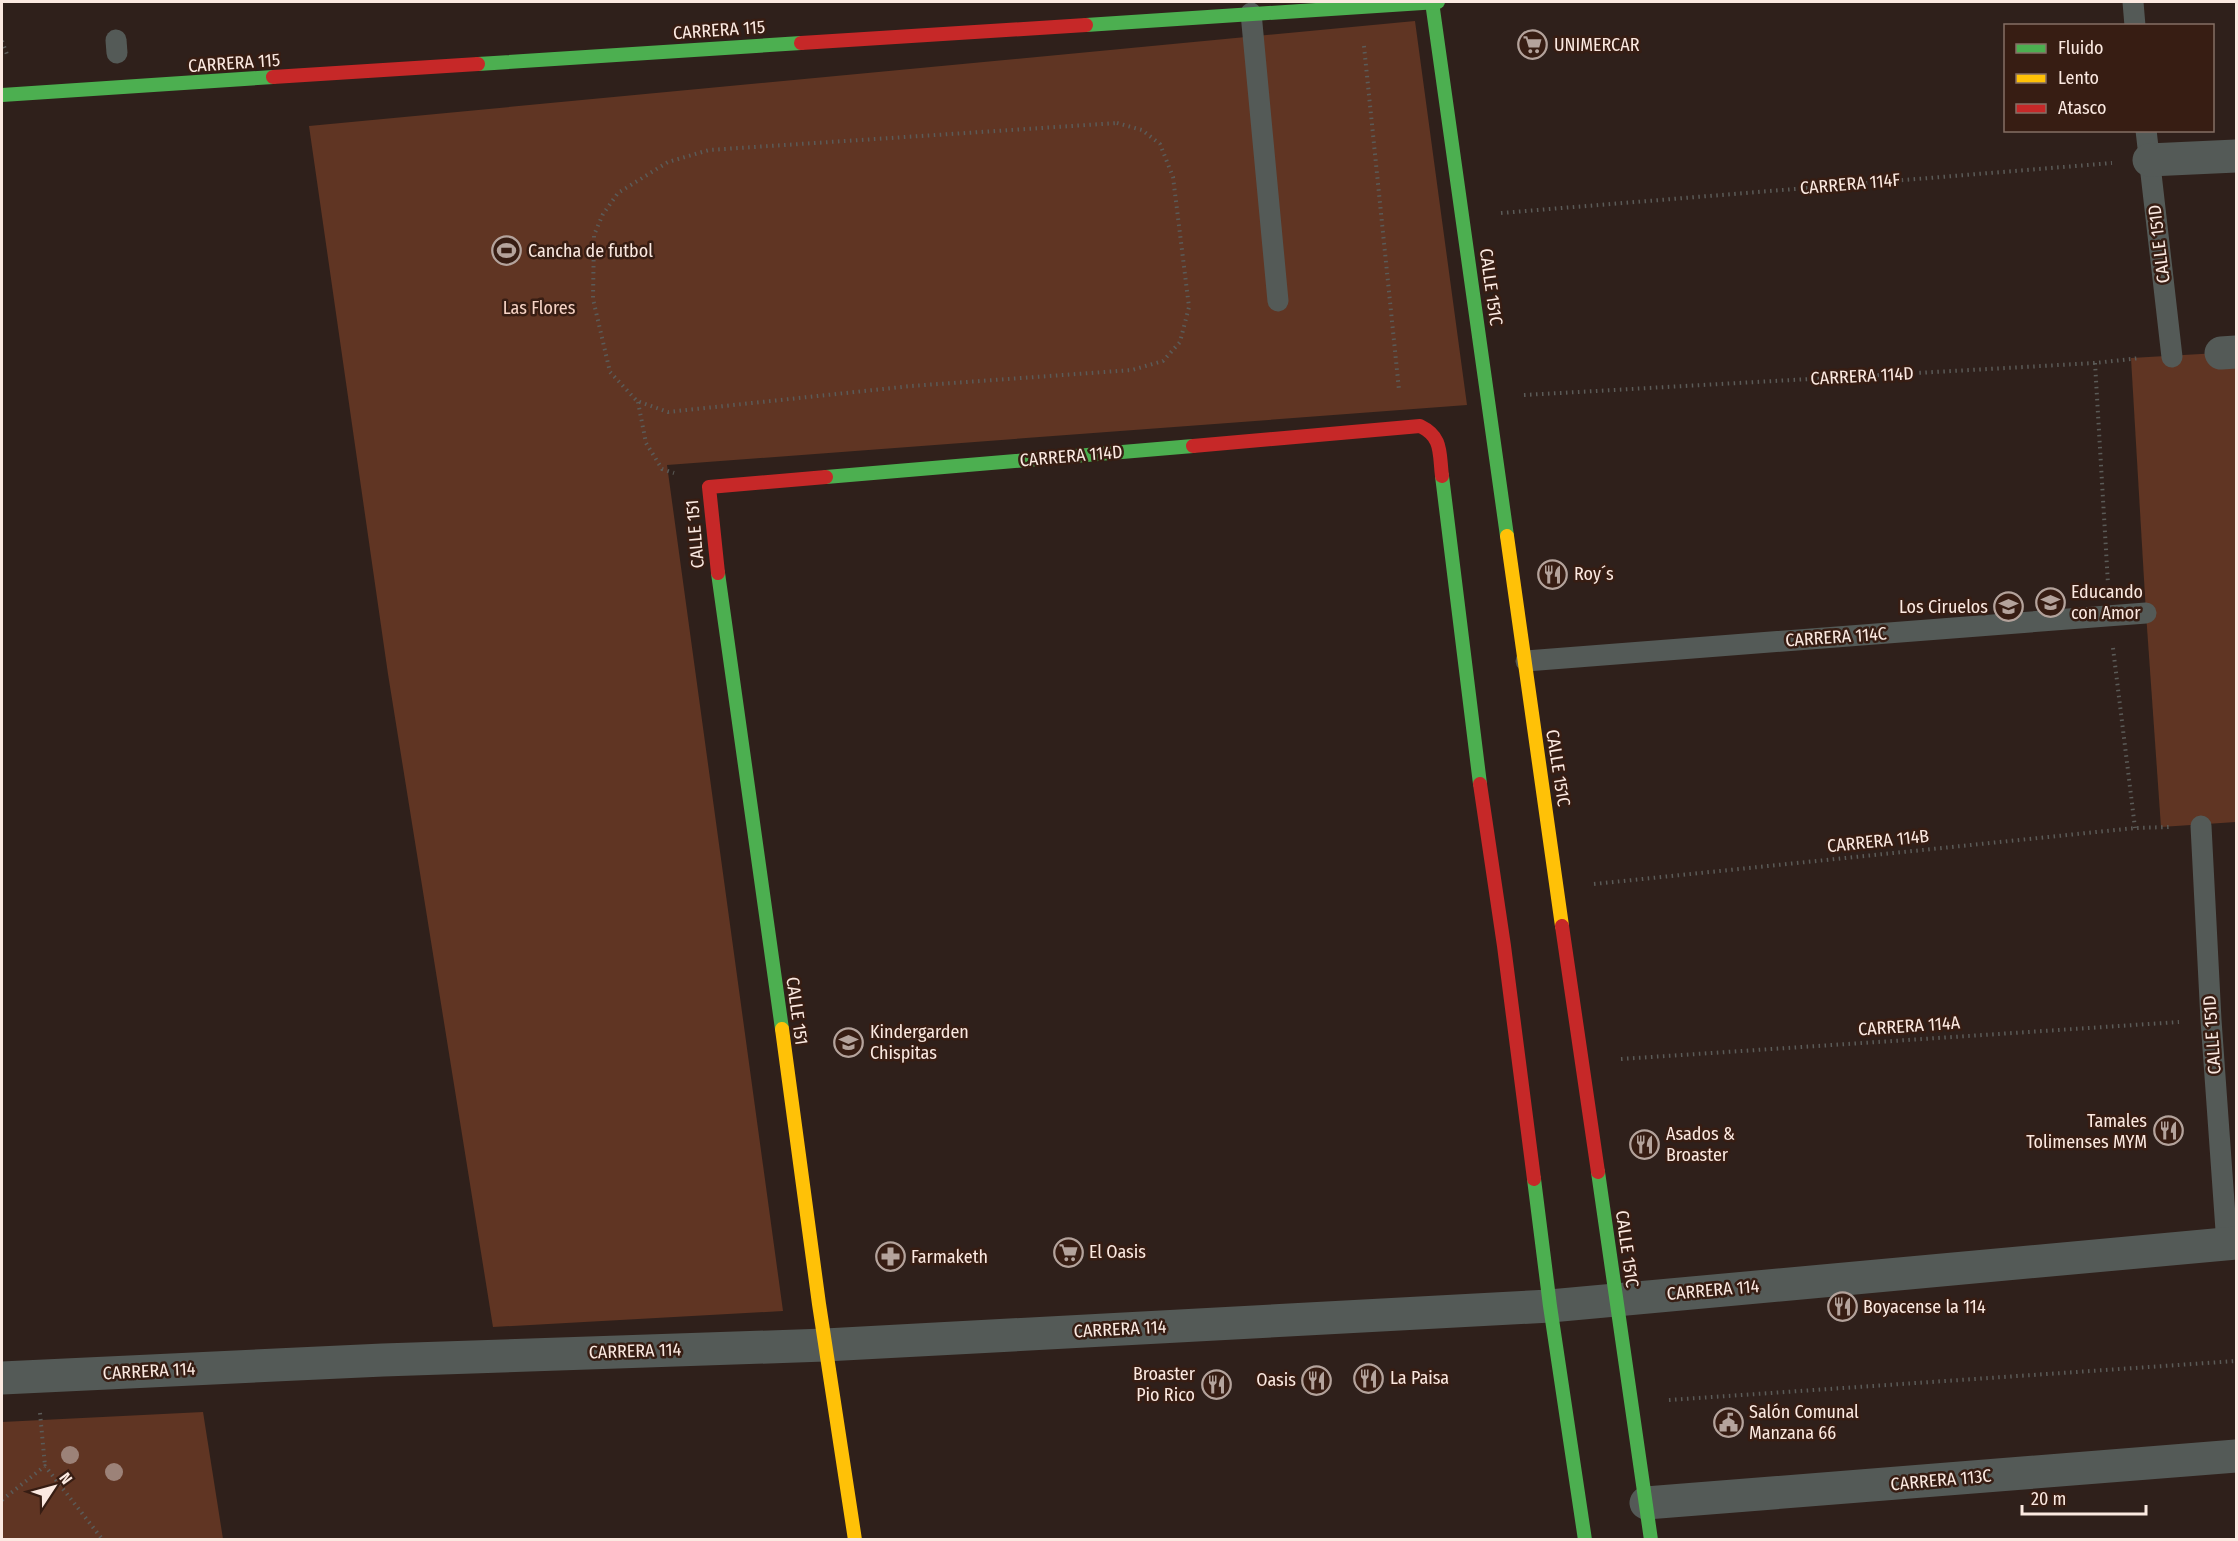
<svg xmlns="http://www.w3.org/2000/svg" width="2238" height="1541" viewBox="0 0 2238 1541" font-family="'Fira Sans Condensed',sans-serif">
<rect width="100%" height="100%" fill="#2f201b"/>
<g fill="#603523">
<polygon points="1415,21 1467,405 667,465 783,1311 493,1327 388,674 309,126"/>
<polygon points="2236,352 2236,822 2161,827 2146,613 2131,358"/>
<polygon points="203,1412 223,1539 2,1539 2,1422"/>
</g>
<g fill="none" stroke-linecap="round" stroke-linejoin="round">
<g stroke="#5b5b58" stroke-width="4" stroke-dasharray="1.5 4.5" stroke-linecap="butt">
<polyline points="2,41 8,57"/>
<polyline points="1364,46 1399,390"/>
<polygon points="1117,123 1142,130 1160,144 1173,177 1189,307 1180,342 1163,361 1132,370 911,386 668,412 637,401 610,372 593,299 594,235 603,214 618,193 668,162 709,150"/>
<polyline points="1501,213 2112,163"/>
<polyline points="2095,363 2108,584"/>
<polyline points="1524,395 2095,363 2140,358"/>
<polyline points="638,402 646,443 662,469 674,473"/>
<polyline points="2113,648 2135,828"/>
<polyline points="1594,884 2135,828 2169,827"/>
<polyline points="1621,1059 2179,1022"/>
<polyline points="1669,1400 2236,1361"/>
<polyline points="40,1413 45,1466"/>
<polyline points="2,1500 45,1466 103,1540"/>
</g>
<g stroke="#545a57" stroke-width="21">
<polyline points="2133,2 2135,26"/>
<polyline points="1251,13 1278,301"/>
<polyline points="116,40 117,53"/>
<polyline points="2146,130 2172,357"/>
<polyline points="1526,661 2146,613"/>
<polyline points="2201,826 2211,1020 2227,1244"/>
</g>
<g stroke="#545a57" stroke-width="33">
<polyline points="2149,160 2236,156"/>
<polyline points="2221,353 2236,352"/>
<polyline points="2,1378 383,1360 825,1345 1550,1306 2236,1243"/>
<polyline points="1646,1503 2236,1456"/>
</g>
<g stroke="#4caf50" stroke-width="14">
<polyline points="1432,2 1507,536"/>
<polyline points="1086,25 1438,2"/>
<polyline points="478,64 801,43"/>
<polyline points="2,95 273,77"/>
<polyline points="1442,476 1480,784"/>
<polyline points="826,477 1193,446"/>
<polyline points="718,573 782,1029"/>
<polyline points="1598,1172 1651,1540"/>
<polyline points="1534,1179 1550,1306 1585,1540"/>
</g>
<g stroke="#ffc107" stroke-width="14">
<polyline points="1507,536 1562,926"/>
<polyline points="782,1029 819,1304 855,1540"/>
</g>
<g stroke="#c62828" stroke-width="14">
<polyline points="801,43 1086,25"/>
<polyline points="273,77 478,64"/>
<path d="M1193,446L1420,426C1443,437 1439,453 1442,476"/>
<polyline points="718,573 709,487 826,477"/>
<polyline points="1480,784 1504,946 1534,1179"/>
<polyline points="1562,926 1598,1172"/>
</g>
</g>
<g fill="#9c8278">
<circle cx="70" cy="1455" r="9"/>
<circle cx="114" cy="1472" r="9"/>
</g>
<defs>
<symbol id="supermarket-ring" viewBox="-11 -11 22 22"><circle r="9.5" fill="#371d13" stroke="#b4a39c" stroke-width="1.5"/><path d="M-6-5.5h2.5l.6 2H6L4.5 2H-2.5L-4.4-4H-6ZM-1.5 3.2a1.3 1.3 0 1 0 .1 0ZM3 3.2a1.3 1.3 0 1 0 .1 0Z" fill="#b4a39c"/></symbol>
<symbol id="stadium-ring" viewBox="-11 -11 22 22"><circle r="9.5" fill="#371d13" stroke="#b4a39c" stroke-width="1.5"/><path d="M0-5a6.5 5 0 1 0 0 10a6.5 5 0 1 0 0-10ZM-3.5-1.8h7v3.6h-7Z" fill="#b4a39c"/></symbol>
<symbol id="restaurant-ring" viewBox="-11 -11 22 22"><circle r="9.5" fill="#371d13" stroke="#b4a39c" stroke-width="1.5"/><path d="M-5-6h1v4h1v-4h1v4h1v-4h1v5L-1.5 .5V6h-2V.5L-5-1ZM5-6V6H3V1.5H1.5Q1.5-4 5-6Z" fill="#b4a39c"/></symbol>
<symbol id="school-ring" viewBox="-11 -11 22 22"><circle r="9.5" fill="#371d13" stroke="#b4a39c" stroke-width="1.5"/><path d="M0-5L7-2L0 1L-7-2ZM-4 1L0 2.5L4 1V4Q0 6-4 4Z" fill="#b4a39c"/></symbol>
<symbol id="pharmacy-ring" viewBox="-11 -11 22 22"><circle r="9.5" fill="#371d13" stroke="#b4a39c" stroke-width="1.5"/><path d="M-2-6h4v4h4v4h-4v4h-4v-4h-4v-4h4Z" fill="#b4a39c"/></symbol>
<symbol id="civic-ring" viewBox="-11 -11 22 22"><circle r="9.5" fill="#371d13" stroke="#b4a39c" stroke-width="1.5"/><path d="M-.6-6.5H3V-4.5H.6V-3L4-1V1h2V6H-6V1h2V-1L-.6-3ZM-1.2 2.5V6h2.4V2.5Z" fill="#b4a39c"/></symbol>
</defs>
<g fill-rule="evenodd">
<use href="#supermarket-ring" x="1516" y="28" width="33" height="33"/>
<use href="#stadium-ring" x="490" y="234" width="33" height="33"/>
<use href="#restaurant-ring" x="1536" y="558" width="33" height="33"/>
<use href="#school-ring" x="2034" y="586" width="33" height="33"/>
<use href="#school-ring" x="1992" y="590" width="33" height="33"/>
<use href="#school-ring" x="832" y="1026" width="33" height="33"/>
<use href="#restaurant-ring" x="2152" y="1114" width="33" height="33"/>
<use href="#restaurant-ring" x="1628" y="1128" width="33" height="33"/>
<use href="#supermarket-ring" x="1052" y="1236" width="33" height="33"/>
<use href="#pharmacy-ring" x="874" y="1240" width="33" height="33"/>
<use href="#restaurant-ring" x="1826" y="1290" width="33" height="33"/>
<use href="#restaurant-ring" x="1352" y="1362" width="33" height="33"/>
<use href="#restaurant-ring" x="1300" y="1364" width="33" height="33"/>
<use href="#restaurant-ring" x="1200" y="1368" width="33" height="33"/>
<use href="#civic-ring" x="1712" y="1406" width="33" height="33"/>
</g>
<g text-anchor="middle" dominant-baseline="central" stroke-width="5" stroke-linejoin="round" paint-order="stroke">
<g font-size="18" fill="#fbe9e1" stroke="#371d13">
<text transform="translate(719 30) rotate(-4)">CARRERA 115</text>
<text transform="translate(234 63) rotate(-4)">CARRERA 115</text>
<text transform="translate(1850 184) rotate(-5)">CARRERA 114F</text>
<text transform="translate(2159 244) rotate(-97)">CALLE 151D</text>
<text transform="translate(1491 287) rotate(82)">CALLE 151C</text>
<text transform="translate(1862 376) rotate(-3)">CARRERA 114D</text>
<text transform="translate(1071 456) rotate(-5)">CARRERA 114D</text>
<text transform="translate(695 534) rotate(-95)">CALLE 151</text>
<text transform="translate(1836 637) rotate(-4)">CARRERA 114C</text>
<text transform="translate(1558 768) rotate(81)">CALLE 151C</text>
<text transform="translate(1878 841) rotate(-6)">CARRERA 114B</text>
<text transform="translate(797 1011) rotate(82)">CALLE 151</text>
<text transform="translate(1909 1026) rotate(-4)">CARRERA 114A</text>
<text transform="translate(2212 1035) rotate(-94)">CALLE 151D</text>
<text transform="translate(1627 1249) rotate(82)">CALLE 151C</text>
<text transform="translate(1713 1290) rotate(-5)">CARRERA 114</text>
<text transform="translate(1120 1329) rotate(-3)">CARRERA 114</text>
<text transform="translate(635 1351) rotate(-2)">CARRERA 114</text>
<text transform="translate(149 1371) rotate(-3)">CARRERA 114</text>
<text transform="translate(1941 1480) rotate(-5)">CARRERA 113C</text>
</g>
<g font-size="18" fill="#fbe9e1" stroke="#371d13" text-anchor="start">
<text x="1554" y="45">UNIMERCAR</text>
<text x="528" y="251">Cancha de futbol</text>
<text x="1574" y="574">Roy´s</text>
<text x="2071" y="592">Educando<tspan x="2071" dy="21">con Amor</tspan></text>
<text x="1988" y="607" text-anchor="end">Los Ciruelos</text>
<text x="870" y="1032">Kindergarden<tspan x="870" dy="21">Chispitas</tspan></text>
<text x="2147" y="1121" text-anchor="end">Tamales<tspan x="2147" dy="21">Tolimenses MYM</tspan></text>
<text x="1666" y="1134">Asados &amp;<tspan x="1666" dy="21">Broaster</tspan></text>
<text x="1089" y="1252">El Oasis</text>
<text x="911" y="1257">Farmaketh</text>
<text x="1863" y="1307">Boyacense la 114</text>
<text x="1195" y="1374" text-anchor="end">Broaster<tspan x="1195" dy="21">Pio Rico</tspan></text>
<text x="1390" y="1378">La Paisa</text>
<text x="1296" y="1380" text-anchor="end">Oasis</text>
<text x="1749" y="1412">Salón Comunal<tspan x="1749" dy="21">Manzana 66</tspan></text>
</g>
<g font-size="18" fill="#f6d3c5" stroke="#371d13">
<text x="539" y="308">Las Flores</text>
</g>
</g>
<rect width="2238" height="1541" fill="none" stroke="#fbe9e1" stroke-width="6"/>
<rect x="2004" y="24" width="210" height="108" fill="#371d13" stroke="#856f65" stroke-width="1.5"/>
<rect x="2016" y="44" width="30" height="9" fill="#4caf50" stroke="#856f65" stroke-width="1.5"/>
<text x="2058" y="54" font-size="18" fill="#fbe9e1">Fluido</text>
<rect x="2016" y="74" width="30" height="9" fill="#ffc107" stroke="#856f65" stroke-width="1.5"/>
<text x="2058" y="84" font-size="18" fill="#fbe9e1">Lento</text>
<rect x="2016" y="104" width="30" height="9" fill="#c62828" stroke="#856f65" stroke-width="1.5"/>
<text x="2058" y="114" font-size="18" fill="#fbe9e1">Atasco</text>
<g transform="translate(54 1487) rotate(54)" stroke="#371d13" stroke-width="4.5" paint-order="stroke">
<path d="M0-4.5L10 22L0 15L-10 22Z" fill="#fbe9e1"/>
<text y="-9" font-size="16" font-weight="bold" text-anchor="middle" fill="#fbe9e1">N</text>
</g>
<path d="M2022 1505v9h124v-9" fill="none" stroke="#fbe9e1" stroke-width="3"/>
<text x="2031" y="1505" font-size="18" fill="#fbe9e1" stroke="#371d13" stroke-width="4.5" paint-order="stroke">20 m</text>
</svg>
